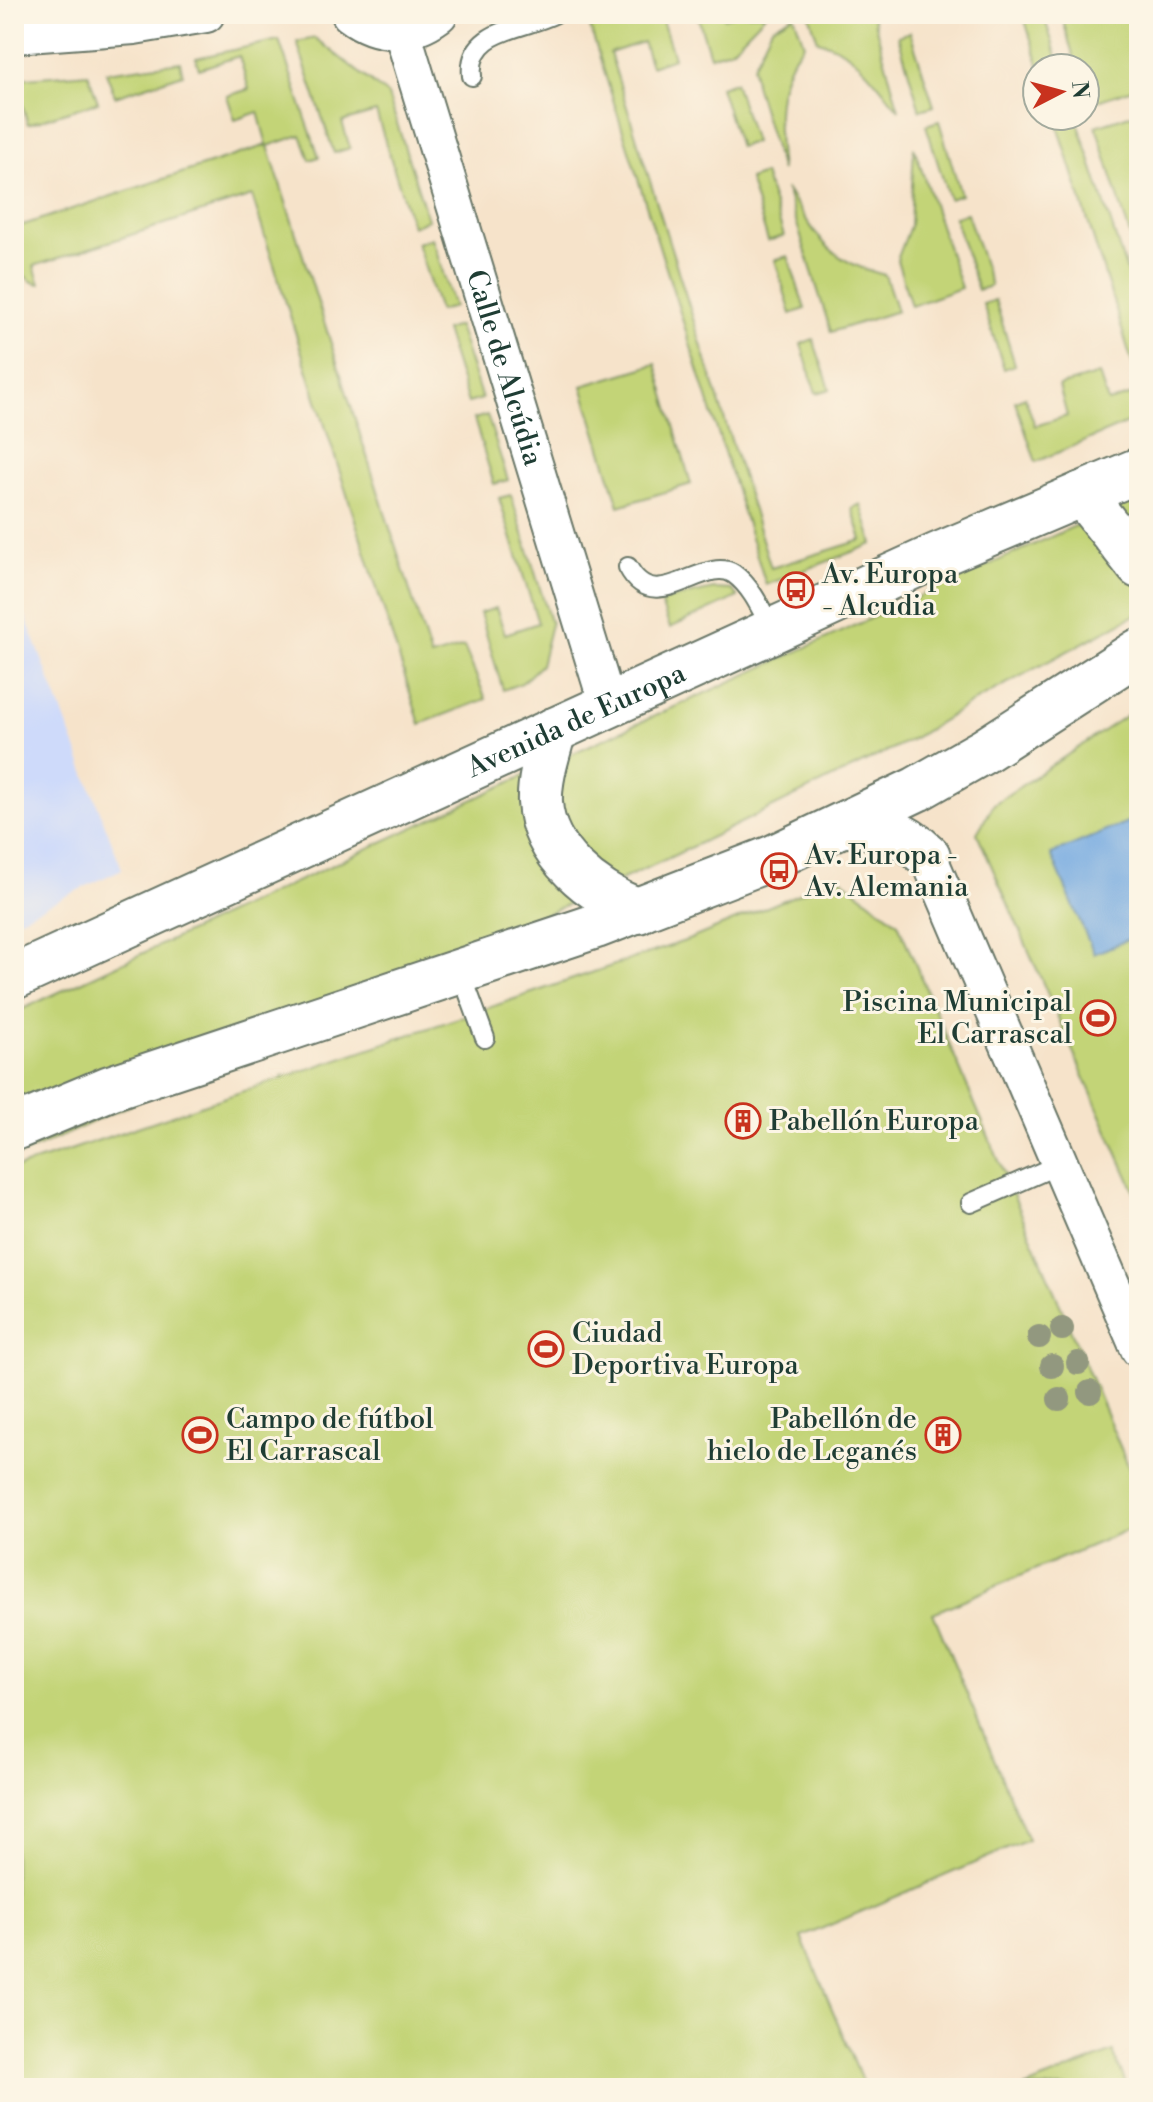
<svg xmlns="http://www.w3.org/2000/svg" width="1153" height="2102" viewBox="0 0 1153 2102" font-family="'Libre Bodoni',serif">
<rect width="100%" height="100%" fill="#fcf5e5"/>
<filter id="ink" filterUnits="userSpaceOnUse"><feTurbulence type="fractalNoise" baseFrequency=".0125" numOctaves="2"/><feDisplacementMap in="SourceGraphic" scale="16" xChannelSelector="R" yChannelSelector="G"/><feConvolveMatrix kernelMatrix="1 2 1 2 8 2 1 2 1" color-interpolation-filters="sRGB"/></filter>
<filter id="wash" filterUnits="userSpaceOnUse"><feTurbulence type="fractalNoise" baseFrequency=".006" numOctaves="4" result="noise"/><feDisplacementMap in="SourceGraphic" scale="32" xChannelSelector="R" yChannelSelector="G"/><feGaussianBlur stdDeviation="1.8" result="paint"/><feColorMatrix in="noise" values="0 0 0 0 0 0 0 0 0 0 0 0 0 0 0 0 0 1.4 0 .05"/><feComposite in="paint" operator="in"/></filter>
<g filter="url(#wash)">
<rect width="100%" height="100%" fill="#f6e3ca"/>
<polygon fill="#cedafa" points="14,586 122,869 14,921"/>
<g fill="#c3d477" stroke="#718856" stroke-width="2">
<polygon points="586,14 660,14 674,58 651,66 643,42 610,53 771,568 862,540 852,508 861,504 873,544 766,585"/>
<polygon points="697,14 722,14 724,18 735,14 766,14 732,49 710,56"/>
<path d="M809,14H872L899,110C875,82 856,49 818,41Z"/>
<polygon points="1023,14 1043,14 1061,68 1040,68"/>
<polygon points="1061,14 1139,14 1139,87 1088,104 1085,92 1085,68 1077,68"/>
<path d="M794,15L804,44C771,81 777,126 781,171L755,84L753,66L772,27Z"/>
<polygon points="910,32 934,106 920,110 898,36"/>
<polygon points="315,38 388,95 428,220 412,226 376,112 342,122 350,148 334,153 297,42"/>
<path d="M279,40L319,157L310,160L301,135L268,146L431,657L464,647L486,699L420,724L252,196L34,266L40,284C15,280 14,249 14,228L267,145L258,112L235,120L227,96L249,89L239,56L199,69L196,58Z"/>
<polygon points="180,62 183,74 115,96 106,72"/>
<polygon points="88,73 98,102 28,124 15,79"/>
<polygon points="735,82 754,142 739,147 720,87"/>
<polygon points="1139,112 1139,246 1134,248 1096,126"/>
<polygon points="1055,116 1076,116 1139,309 1139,384"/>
<polygon points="939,121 961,195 949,199 926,125"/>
<polygon points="914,147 961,288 911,306 897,260 910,226"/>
<polygon points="764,174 784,236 768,241 749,179"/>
<path d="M786,189C818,236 826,261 885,275L897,311L831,332Z"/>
<polygon points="967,213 991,286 978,290 954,217"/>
<polygon points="432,238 454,307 439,311 417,243"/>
<polygon points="788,256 805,309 791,314 775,260"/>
<polygon points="995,300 1015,365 1004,369 983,304"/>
<polygon points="458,326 482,399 468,403 445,330"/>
<polygon points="813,339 830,389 816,393 801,344"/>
<polygon points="656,364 691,484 619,506 582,386"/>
<polygon points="1099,374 1108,402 1139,393 1139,418 1036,462 1015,401 1025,397 1035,426 1067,416 1059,386"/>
<polygon points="487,415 508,480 494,484 474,419"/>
<polygon points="511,495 551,624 541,665 522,683 503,690 480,613 496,608 505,634 538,623 499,498"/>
<polygon points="1139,497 1139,613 976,700 914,738 673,856 14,1158 14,1013 597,742"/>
<polygon points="714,589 732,590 738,597 670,628 660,601"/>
<polygon points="1139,707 1139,1202 977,833 994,804"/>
<polygon points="839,877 898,923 1139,1491 1139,1525 933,1613 1028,1840 802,1937 865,2088 14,2088 14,1169 688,940"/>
<polygon points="1113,2052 1128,2088 1024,2088"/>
</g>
<polygon fill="#73a9e1" stroke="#49738a" stroke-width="2" points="1139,817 1139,935 1094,954 1051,854"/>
</g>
<g filter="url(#ink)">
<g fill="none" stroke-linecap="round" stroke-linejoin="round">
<defs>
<g id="lane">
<path d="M472,76C467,29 522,30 554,14"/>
<path d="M628,567C655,619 704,554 734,574C752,587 762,611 772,630"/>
<polyline points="460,970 485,1038"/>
<polyline points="971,1203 1060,1164"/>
</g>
<g id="street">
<path d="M350,14C379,36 411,35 439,14"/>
<path id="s1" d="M402,31L608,706"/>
<polyline points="14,35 134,26 206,14"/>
<polyline points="928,856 1139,1349"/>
</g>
<g id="secondary">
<polyline points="1082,494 1139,566"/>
<path d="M554,730C548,753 539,778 540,802C543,855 594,893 638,911"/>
<path d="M844,825C880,825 902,831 928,856"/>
<path id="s2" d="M14,977L938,555L1139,470"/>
<polyline points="14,1128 110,1088 596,926 772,858 917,789 984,751 1139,651"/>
</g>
</defs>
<use href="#lane" stroke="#6a7768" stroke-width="22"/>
<use href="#street" stroke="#6a7768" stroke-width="40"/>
<use href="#secondary" stroke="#6a7768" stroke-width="48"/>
<use href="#lane" stroke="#fff" stroke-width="18"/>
<use href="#street" stroke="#fff" stroke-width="36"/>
<use href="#secondary" stroke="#fff" stroke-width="44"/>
</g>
<g fill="#92987f">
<circle cx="1062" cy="1329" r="12"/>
<circle cx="1039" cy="1337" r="12"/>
<circle cx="1078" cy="1363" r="12"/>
<circle cx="1052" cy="1366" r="12"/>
<circle cx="1090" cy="1392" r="12"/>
<circle cx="1059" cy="1399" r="12"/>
</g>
</g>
<defs>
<symbol id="bus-ring" viewBox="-11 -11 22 22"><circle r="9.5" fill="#fcf5e5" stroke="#c8321e" stroke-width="1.5"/><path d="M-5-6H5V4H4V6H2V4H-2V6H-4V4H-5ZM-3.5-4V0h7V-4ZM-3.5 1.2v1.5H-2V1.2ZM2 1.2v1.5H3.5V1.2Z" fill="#c8321e"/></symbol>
<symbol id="stadium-ring" viewBox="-11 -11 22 22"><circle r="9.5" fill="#fcf5e5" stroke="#c8321e" stroke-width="1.5"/><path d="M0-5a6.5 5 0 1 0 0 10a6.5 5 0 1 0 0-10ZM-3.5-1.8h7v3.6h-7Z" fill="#c8321e"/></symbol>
<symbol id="building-ring" viewBox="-11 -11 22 22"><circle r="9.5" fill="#fcf5e5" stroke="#c8321e" stroke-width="1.5"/><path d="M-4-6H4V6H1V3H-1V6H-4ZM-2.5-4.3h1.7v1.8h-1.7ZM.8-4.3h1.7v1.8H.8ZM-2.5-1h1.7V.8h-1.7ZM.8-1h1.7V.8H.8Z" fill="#c8321e"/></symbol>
</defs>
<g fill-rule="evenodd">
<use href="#bus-ring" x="776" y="570" width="40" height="40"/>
<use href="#bus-ring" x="759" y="851" width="40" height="40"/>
<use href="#stadium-ring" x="1078" y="998" width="40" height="40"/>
<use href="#building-ring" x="723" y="1101" width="40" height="40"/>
<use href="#stadium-ring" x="526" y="1329" width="40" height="40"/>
<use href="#stadium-ring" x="180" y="1415" width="40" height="40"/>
<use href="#building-ring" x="923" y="1415" width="40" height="40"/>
</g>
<g text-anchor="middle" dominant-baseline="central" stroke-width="6" stroke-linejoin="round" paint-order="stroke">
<g font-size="28" fill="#1f3d34" stroke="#fcf5e5">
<text stroke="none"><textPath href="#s1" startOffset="352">Calle de Alcúdia</textPath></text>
<text stroke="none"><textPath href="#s2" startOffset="618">Avenida de Europa</textPath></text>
</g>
<g font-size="28" fill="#1f3d34" stroke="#fcf5e5" text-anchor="start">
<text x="822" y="574">Av. Europa<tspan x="822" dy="32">- Alcudia</tspan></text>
<text x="805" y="855">Av. Europa -<tspan x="805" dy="32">Av. Alemania</tspan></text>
<text x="1072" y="1002" text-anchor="end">Piscina Municipal<tspan x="1072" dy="32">El Carrascal</tspan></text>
<text x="769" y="1121">Pabellón Europa</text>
<text x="572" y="1333">Ciudad<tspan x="572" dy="32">Deportiva Europa</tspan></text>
<text x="226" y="1419">Campo de fútbol<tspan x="226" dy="32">El Carrascal</tspan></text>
<text x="917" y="1419" text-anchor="end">Pabellón de<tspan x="917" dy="32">hielo de Leganés</tspan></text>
</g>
</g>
<rect width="1153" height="2102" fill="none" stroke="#fcf5e5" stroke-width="48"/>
<g transform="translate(1061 92) rotate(84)"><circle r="38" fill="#fcf5e5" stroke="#a4ab9e" stroke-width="2"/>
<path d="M0-6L14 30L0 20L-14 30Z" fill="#c8321e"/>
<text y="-12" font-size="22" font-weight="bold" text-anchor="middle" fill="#1f3d34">N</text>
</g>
</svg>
